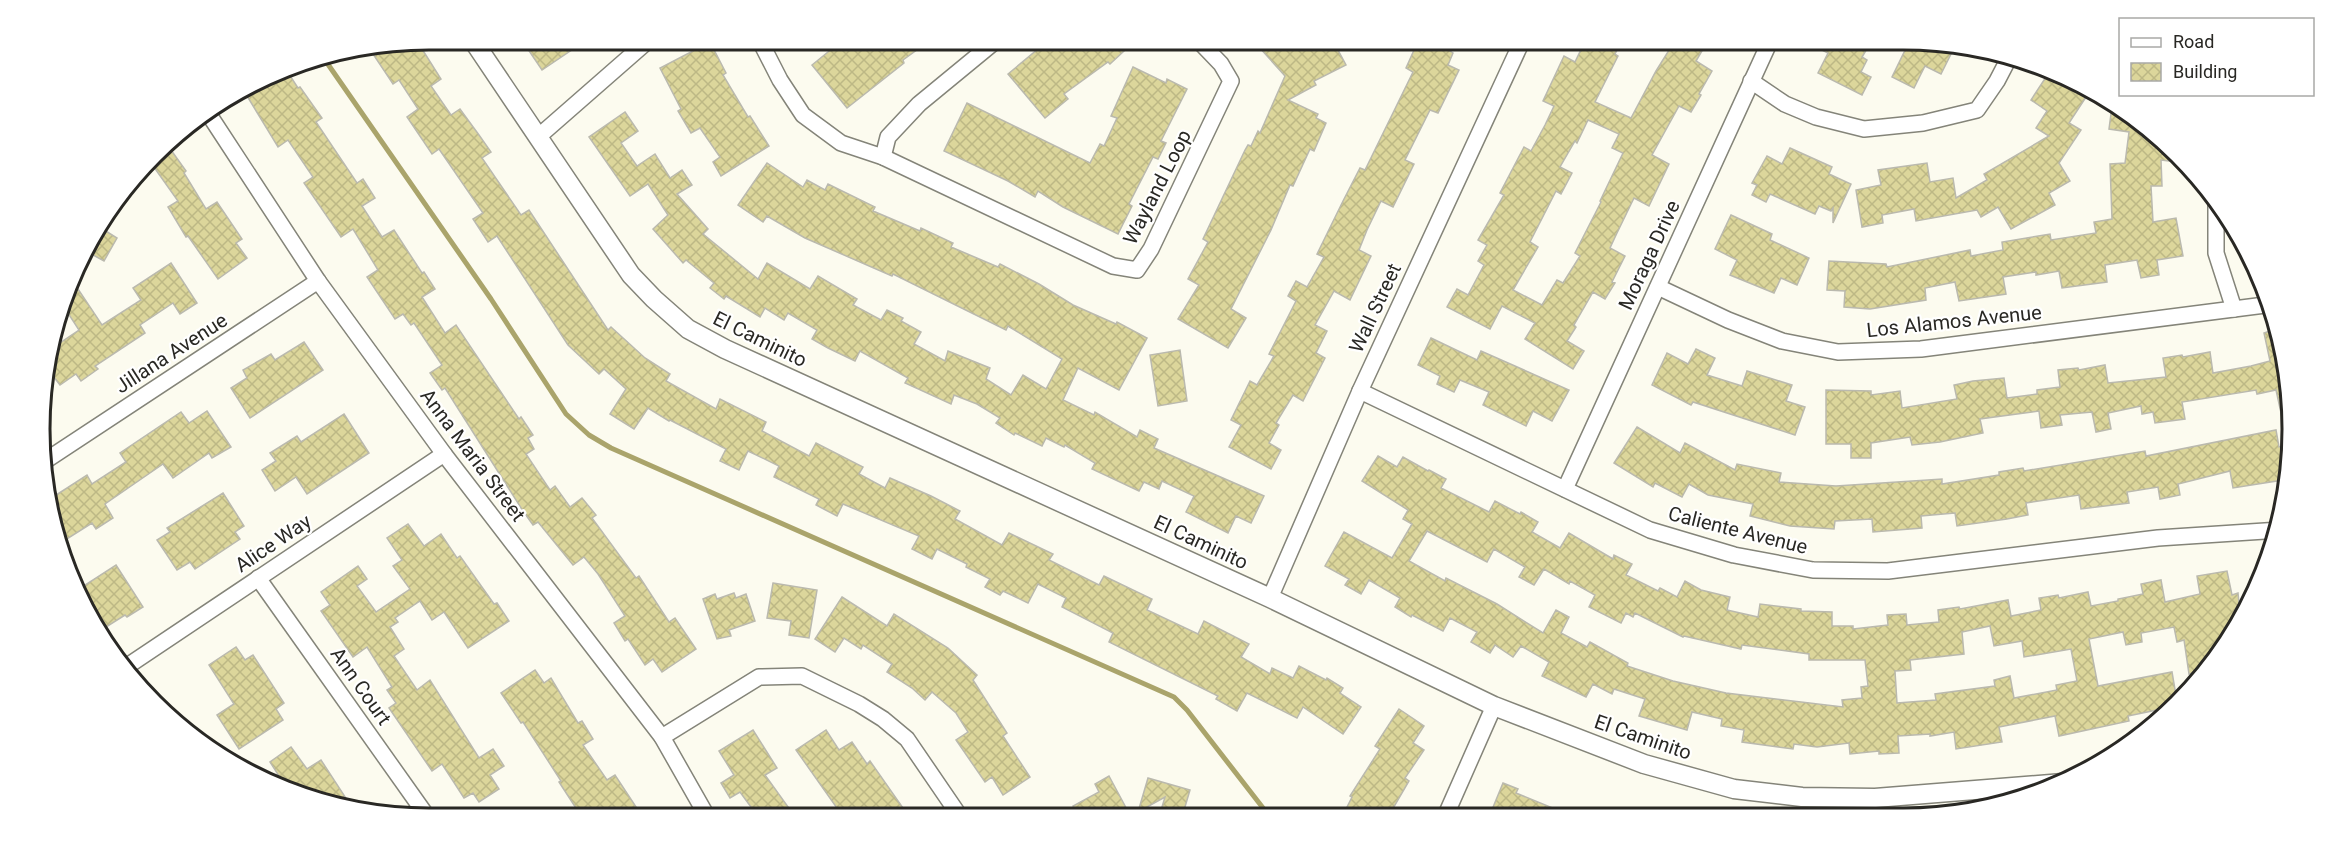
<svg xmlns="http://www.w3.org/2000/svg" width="2332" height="858" viewBox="0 0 2332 858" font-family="Roboto,sans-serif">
<defs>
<pattern id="building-cross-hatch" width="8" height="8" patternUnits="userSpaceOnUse" patternTransform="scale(1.5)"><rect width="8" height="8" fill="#dcd69b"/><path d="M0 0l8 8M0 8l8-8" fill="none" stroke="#bdb885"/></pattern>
</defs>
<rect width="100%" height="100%" fill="#fcfbef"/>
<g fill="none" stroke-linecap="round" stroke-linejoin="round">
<polyline stroke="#aaa46b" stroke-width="5" points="325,60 491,299 566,414 589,435 611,448 1174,697 1187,710 1270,817"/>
</g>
<g fill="url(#building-cross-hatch)" stroke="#bab9ae" stroke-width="1.5" fill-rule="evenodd">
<polygon points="521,39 588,39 542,70"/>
<polygon points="844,39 932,39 903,60 904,63 847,108 812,65"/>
<polygon points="1050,39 1137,39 1110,64 1108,62 1064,94 1068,99 1045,118 1008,74"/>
<polygon points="1269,39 1332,39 1346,65 1314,81 1316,85 1288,100 1318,114 1316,118 1326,123 1314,151 1310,149 1293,186 1290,185 1271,230 1231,309 1246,318 1228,348 1178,319 1199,285 1188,279 1208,242 1203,239 1245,150 1248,145 1251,146 1258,131 1260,133 1285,76 1259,47"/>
<polygon points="1419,39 1455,39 1450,51 1453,53 1448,65 1459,70 1438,113 1430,110 1405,160 1414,164 1393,207 1381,201 1367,230 1359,250 1371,256 1350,300 1334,291 1315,325 1327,331 1316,353 1325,358 1303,401 1293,395 1276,423 1279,425 1269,443 1281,450 1271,469 1229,447 1241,425 1231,420 1250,381 1257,385 1274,356 1269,354 1296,301 1288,296 1296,281 1307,287 1324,257 1317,254 1343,201 1360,168 1365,170 1413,72 1406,68"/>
<path d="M1586,39H1623L1615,54L1618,56L1595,102L1631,118L1656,71L1676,39H1709L1696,61L1712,71L1699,94L1701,95L1691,112L1679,106L1652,155L1669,164L1649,206L1634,198L1617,233L1610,248L1625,256L1612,282L1615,283L1605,299L1593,292L1574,325L1576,327L1567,341L1584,351L1573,369L1525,339L1535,323L1502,306L1490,329L1447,307L1457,289L1468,295L1484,265L1478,261L1487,245L1478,240L1504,195L1500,193L1524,147L1531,151L1545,125L1554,106L1543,101L1564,56L1575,62ZM1588,120L1619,134L1612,148L1623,153L1600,201L1601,202L1575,253L1580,256L1563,283L1557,280L1542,305L1513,290L1538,247L1530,242L1556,191L1561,194L1572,173L1560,167L1575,141L1577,143Z"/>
<polygon points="1800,39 1873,39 1862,57 1867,60 1861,72 1871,77 1862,95 1818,73 1828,53"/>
<polygon points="1910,40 1955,46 1941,74 1925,66 1914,88 1892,77"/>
<polygon points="417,41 441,79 431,86 451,115 460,109 479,135 491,152 482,158 521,215 529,210 608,330 611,327 645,358 670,374 666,381 716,409 720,399 766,422 762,431 809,456 816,443 863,467 859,474 885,488 890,478 931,496 960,511 955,519 1002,545 1009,533 1053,554 1049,560 1099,585 1104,576 1152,599 1147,610 1198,634 1204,621 1249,644 1241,657 1270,674 1272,668 1293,678 1299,666 1326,680 1327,678 1343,688 1340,693 1361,707 1343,734 1303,707 1297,718 1247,693 1237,711 1216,699 1218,696 1109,642 1113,633 1062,607 1066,598 1038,584 1028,603 1003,591 1000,595 985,587 990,579 966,567 967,564 937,549 932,559 912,549 919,536 843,504 837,516 816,505 819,499 774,477 779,466 748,451 739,470 720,461 726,449 670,420 669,421 648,408 634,429 610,414 626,389 604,369 599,374 568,345 497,236 488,242 473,219 483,213 439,149 432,154 407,117 418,109 399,80 393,84 371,51"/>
<polygon points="710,42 726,73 723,75 748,117 750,116 769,146 721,176 713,162 720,157 700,128 691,133 678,111 681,109 660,68"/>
<polygon points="1133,67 1166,83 1167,79 1187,89 1161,141 1166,143 1158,159 1153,157 1129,204 1132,206 1118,234 1063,207 1038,191 1035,197 1008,181 944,151 967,103 1090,163 1100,144 1104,146 1117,118 1111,116"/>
<polygon points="285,68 298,88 300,87 322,118 316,122 357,183 363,179 375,198 362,206 382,237 394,230 422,273 424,272 435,289 422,297 445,333 456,325 519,419 521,417 533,435 528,438 534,449 526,454 550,490 555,486 570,507 582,498 596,515 592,518 636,578 639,576 669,622 675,618 696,649 662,672 653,659 645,665 628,639 625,641 614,623 625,616 598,574 584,557 573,565 538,522 533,525 523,511 445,388 442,390 430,373 442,365 414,323 411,325 403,314 395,319 367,277 378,270 353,229 341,237 304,183 313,177 288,140 278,147 244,91"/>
<polygon points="2048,74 2088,94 2069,123 2081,130 2059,163 2070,181 2049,193 2055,205 2011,229 1998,207 1981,217 1977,210 1916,221 1914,209 1882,215 1883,223 1862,227 1856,190 1881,185 1878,170 1927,163 1930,182 1953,178 1956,198 1987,180 1984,174 2049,136 2036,128 2047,111 2031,100"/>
<polygon points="2112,106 2140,119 2177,162 2161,160 2162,186 2151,186 2153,222 2176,218 2183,256 2157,260 2159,275 2141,278 2137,260 2105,265 2107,282 2062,288 2059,271 2036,275 2036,272 2003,277 2006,294 1959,301 1955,282 1925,288 1926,300 1870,309 1844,307 1845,291 1827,290 1829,261 1886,264 1887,267 1970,250 1971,256 2003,250 2002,242 2050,234 2051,240 2096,233 2094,222 2112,219 2110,164 2125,163 2129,132 2109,129"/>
<polygon points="625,112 638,131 621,143 637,166 655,154 670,178 682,170 692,185 677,194 708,229 703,234 758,279 767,263 810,289 818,276 857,299 853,305 881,320 887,310 903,318 901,321 921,332 914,344 945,361 948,351 990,368 986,379 1011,395 1023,375 1046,389 1062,359 1008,326 1006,330 893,274 892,276 805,238 767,216 763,222 738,205 767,163 803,187 807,180 825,190 828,184 875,207 873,211 920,231 921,228 953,243 951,247 998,267 1000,264 1039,284 1073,305 1116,324 1117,322 1147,338 1119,390 1078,368 1063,400 1094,415 1095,412 1137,437 1140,430 1158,439 1154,448 1264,496 1251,523 1236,516 1228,533 1186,512 1194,496 1162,481 1159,489 1144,482 1139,491 1092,469 1095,463 1065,445 1064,447 1046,438 1042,446 1015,433 1014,435 996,423 1000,418 977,404 954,395 951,404 905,383 908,378 860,351 855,361 828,348 812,339 817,330 788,313 784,320 765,308 760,317 726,296 724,299 710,288 714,283 686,260 683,263 653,229 668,215 648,184 630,196 589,137"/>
<polygon points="166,143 186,171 184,173 206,209 217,202 242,239 236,243 247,258 218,279 188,236 186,237 168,207 178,201 151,163"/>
<polygon points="1790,148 1832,167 1829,174 1851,184 1833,223 1833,208 1831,211 1819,206 1815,214 1770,194 1766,202 1752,195 1757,185 1752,183 1767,156 1782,164"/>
<polygon points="1731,215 1772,234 1770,240 1809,258 1797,285 1781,278 1774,293 1730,275 1737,260 1715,249"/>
<polygon points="101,228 117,238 104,261 84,250"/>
<polygon points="171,263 197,303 180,314 173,303 140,325 145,333 95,366 98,369 81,381 76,374 60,385 53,376 43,383 51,349 79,330 64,307 72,280 102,325 141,300 133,288"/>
<polygon points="2273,330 2290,378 2287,422 2283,422 2276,390 2257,394 2256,390 2182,402 2185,419 2155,423 2153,412 2142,414 2141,406 2108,413 2111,429 2096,432 2092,412 2060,415 2062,425 2041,428 2039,411 1980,419 1983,433 1940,442 1912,445 1910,437 1871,443 1871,458 1851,458 1851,444 1826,444 1826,390 1871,391 1871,395 1900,391 1902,408 1957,399 1954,385 1973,381 2004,378 2007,398 2037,394 2037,390 2060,387 2058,370 2078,368 2079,370 2105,365 2108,383 2166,377 2163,358 2182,355 2183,357 2210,352 2213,373 2251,366 2270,361 2264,333"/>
<polygon points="1431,338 1477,360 1481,351 1569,390 1552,421 1533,411 1526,426 1483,405 1489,392 1460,380 1454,392 1437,384 1440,376 1418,365"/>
<polygon points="304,342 323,370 250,418 231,388 247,378 243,370 271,354 275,360"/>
<polygon points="1696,349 1715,358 1707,375 1742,386 1747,371 1792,385 1786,401 1805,407 1795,435 1693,402 1691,405 1652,385 1667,353 1688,364"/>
<polygon points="1180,350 1187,401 1158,406 1150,355"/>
<polygon points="207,411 231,447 212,458 209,453 173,478 163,464 105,504 113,518 96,529 92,523 59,544 52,530 50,499 87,475 92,484 126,462 120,453 181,412 189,423"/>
<polygon points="344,414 369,453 307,494 296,477 275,491 262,470 276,461 270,453 297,436 301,442"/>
<polygon points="1637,427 1680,453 1685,443 1735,470 1737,464 1781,473 1779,482 1836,486 1942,479 1942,484 1999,475 1999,472 2023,468 2024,471 2145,451 2146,456 2276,430 2279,447 2285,446 2283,480 2233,488 2230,471 2178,484 2180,495 2160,499 2158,487 2127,492 2129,503 2081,509 2079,495 2026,503 2028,515 2007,519 1957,526 1955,513 1921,516 1922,528 1873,532 1872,519 1835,521 1834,529 1790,526 1750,516 1753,504 1708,495 1689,484 1682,497 1655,483 1653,487 1614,463"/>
<path d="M1378,456L1397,467L1403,457L1428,471L1429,470L1446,479L1441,488L1489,512L1495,501L1520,514L1521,512L1538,522L1532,532L1560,548L1569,533L1613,559L1614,555L1632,564L1626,575L1658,591L1660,588L1677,597L1685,581L1701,590L1730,597L1727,610L1758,617L1760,604L1801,609V611L1832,612V626H1853V629L1888,625L1887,615L1906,614L1907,625L1939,622L1938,610L1959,607L1960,609L2008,600L2011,616L2041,610L2039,598L2058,595L2059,598L2088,592L2091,606L2118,601V599L2143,594L2141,584L2161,580L2165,602L2200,594L2197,576L2227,571L2232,595L2238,593L2241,623L2202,671L2189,674L2184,640L2177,642L2174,627L2141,633L2142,642L2126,645L2123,632L2089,639L2098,686L2172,672L2177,701L2159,723L2157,710L2128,716L2129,721L2059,736L2055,716L1999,727L2002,742L1956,749L1954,732L1930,736V734L1898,736L1899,753L1879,754V751L1850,754L1849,743L1817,747L1794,744L1793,749L1742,742L1744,730L1721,726L1722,719L1692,712L1687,730L1639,716L1645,699L1614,689L1612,694L1593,684L1586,697L1542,676L1549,662L1521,646L1513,657L1495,645L1490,653L1471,642L1477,632L1450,618L1443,631L1412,615L1411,617L1395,607L1400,598L1369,580L1361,594L1345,585L1349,579L1325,566L1344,532L1392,558L1412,524L1403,519L1408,510L1362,481ZM1427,531L1487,562L1494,549L1525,567L1519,577L1534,585L1544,569L1569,584L1570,581L1595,595L1589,607L1621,623L1626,613L1633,617L1635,613L1683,637L1684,636L1741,649L1742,645L1809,654V660H1865L1868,686L1861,687L1862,698L1842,700L1843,707L1726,693L1673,681L1627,666L1628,663L1590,642L1587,647L1561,633L1569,617L1556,610L1543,633L1497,604L1446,578L1445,581L1409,561ZM1990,626L1994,646L2022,641L2024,657L2071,649L2077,681L2056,685L2057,690L2014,698L2010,676L1994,680L1995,686L1935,694L1936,700L1897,703L1895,671L1911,670L1910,660L1964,654L1962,632Z"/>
<polygon points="223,493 244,526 235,532 240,539 195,569 190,562 177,570 157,540 170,532 167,528"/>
<polygon points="408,524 424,546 441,534 457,558 460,556 494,604 497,603 509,621 468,648 444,612 432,620 420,601 395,618 398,622 390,627 404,649 394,656 417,690 430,680 479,758 493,749 504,766 490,775 499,789 479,802 473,793 464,798 442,764 432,771 389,708 396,703 387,690 392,687 367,647 353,657 321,611 330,605 321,592 358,566 367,579 357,586 376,612 410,589 393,566 402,560 387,538"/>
<polygon points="116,565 143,607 127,617 125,615 103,629 79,589"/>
<polygon points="773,583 817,590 809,638 789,635 791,621 767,618"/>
<polygon points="734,593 736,598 746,594 755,621 729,630 731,636 717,639 703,599 715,594 717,599"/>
<polygon points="842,597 887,626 894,614 948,648 977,675 973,680 1007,733 1003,736 1030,777 1003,795 992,777 985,782 956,740 968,732 956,713 932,692 925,700 912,688 887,672 892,664 863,645 861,649 844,638 835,652 815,639"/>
<polygon points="236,647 245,660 253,655 284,703 276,709 283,720 239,749 217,715 234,704 209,665"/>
<polygon points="535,670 544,683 551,678 578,723 582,721 593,739 583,745 607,780 615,775 644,819 610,819 605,812 596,819 583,819 559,782 561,781 523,722 521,723 501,693"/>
<polygon points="1399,709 1424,726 1413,743 1424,750 1405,778 1409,781 1388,817 1342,817 1352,797 1350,796 1380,749 1375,746"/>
<polygon points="753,730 777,768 765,775 796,818 759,818 740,792 730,798 721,783 734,775 719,751"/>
<polygon points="826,730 839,750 852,742 867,764 870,761 910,818 844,818 796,750"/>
<polygon points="291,747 307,769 321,760 353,809 328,806 286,787 270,762"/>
<polygon points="1109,776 1131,817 1079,818 1073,806 1099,792 1095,784"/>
<polygon points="1148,778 1190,790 1182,817 1159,817 1165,797 1138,812"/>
<polygon points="1503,783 1518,789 1516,793 1572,816 1489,817"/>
</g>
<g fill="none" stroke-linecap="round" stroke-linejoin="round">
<defs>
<g id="minor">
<polyline points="759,39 780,80 803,115 841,143 883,157 1113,266 1137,270 1151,249 1231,81 1221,64 1197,39"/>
<polyline points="1751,81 1785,104 1816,117 1864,129 1923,123 1977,110 1997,81 2010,56"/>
<polyline points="208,113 318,281 444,454 662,737 708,818"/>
<polyline points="538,137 650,39"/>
<polyline points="883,157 888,137 919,104 998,39"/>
<polyline points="2216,205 2216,253 2234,309"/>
<polyline points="1658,287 1728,320 1782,341 1838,352 1921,349 2265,305"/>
<polyline points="1360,391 1650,530 1734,555 1813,570 1888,571 2158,538 2280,530"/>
<polyline points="48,459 318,281"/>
<polyline points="1565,489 1771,39"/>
<polyline points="258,578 429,819"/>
<polyline points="1270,598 1360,391 1523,39"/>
<polyline points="126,667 444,454"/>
<polyline points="662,737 759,677 802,676 859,704 883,719 907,739 961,818"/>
<polyline points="1445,817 1494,706"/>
</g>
<polyline id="tertiary" points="472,39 631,275 654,299 688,329 725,349 1270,598 1494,706 1644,764 1734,789 1802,797 1875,798 2063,783"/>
</defs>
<use href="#minor" stroke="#848479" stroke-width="18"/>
<use href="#tertiary" stroke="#848479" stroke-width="21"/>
<use href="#minor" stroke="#fff" stroke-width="15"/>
<use href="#tertiary" stroke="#fff" stroke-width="18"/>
</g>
<g text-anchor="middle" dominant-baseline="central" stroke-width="4.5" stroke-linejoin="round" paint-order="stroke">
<g font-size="20" fill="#292824" stroke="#fff">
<text transform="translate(1157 187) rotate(-63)">Wayland Loop</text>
<text transform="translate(1649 255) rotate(-65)">Moraga Drive</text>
<text transform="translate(1375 308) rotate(-65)">Wall Street</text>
<text transform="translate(1954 321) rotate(-6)">Los Alamos Avenue</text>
<text transform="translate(760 339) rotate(26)">El Caminito</text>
<text transform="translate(171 353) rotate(-33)">Jillana Avenue</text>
<text transform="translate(473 455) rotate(53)">Anna Maria Street</text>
<text transform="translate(1738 530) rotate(14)">Caliente Avenue</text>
<text transform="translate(1201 542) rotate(25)">El Caminito</text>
<text transform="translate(273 543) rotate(-34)">Alice Way</text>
<text transform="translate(361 686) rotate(55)">Ann Court</text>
<text transform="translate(1643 737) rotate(19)">El Caminito</text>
</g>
</g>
<path d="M0 0H2332V858H0ZM429 50H1903A379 379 0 0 1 2282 429V429A379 379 0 0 1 1903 808H429A379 379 0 0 1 50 429V429A379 379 0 0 1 429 50Z" fill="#fff" fill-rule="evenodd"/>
<path fill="none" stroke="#292824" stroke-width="3" d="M429 50H1903A379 379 0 0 1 2282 429V429A379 379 0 0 1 1903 808H429A379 379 0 0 1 50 429V429A379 379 0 0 1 429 50Z"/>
<rect x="2119" y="18" width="195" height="78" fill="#ffffff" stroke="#a9a9a7" stroke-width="1.5"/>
<rect x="2131" y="38" width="30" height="9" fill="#ffffff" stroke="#a9a9a7" stroke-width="1.5"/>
<text x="2173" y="48" font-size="18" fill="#292824">Road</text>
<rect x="2131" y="63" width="30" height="18" fill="url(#building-cross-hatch)" stroke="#a9a9a7" stroke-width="1.5"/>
<text x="2173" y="78" font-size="18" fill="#292824">Building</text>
</svg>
